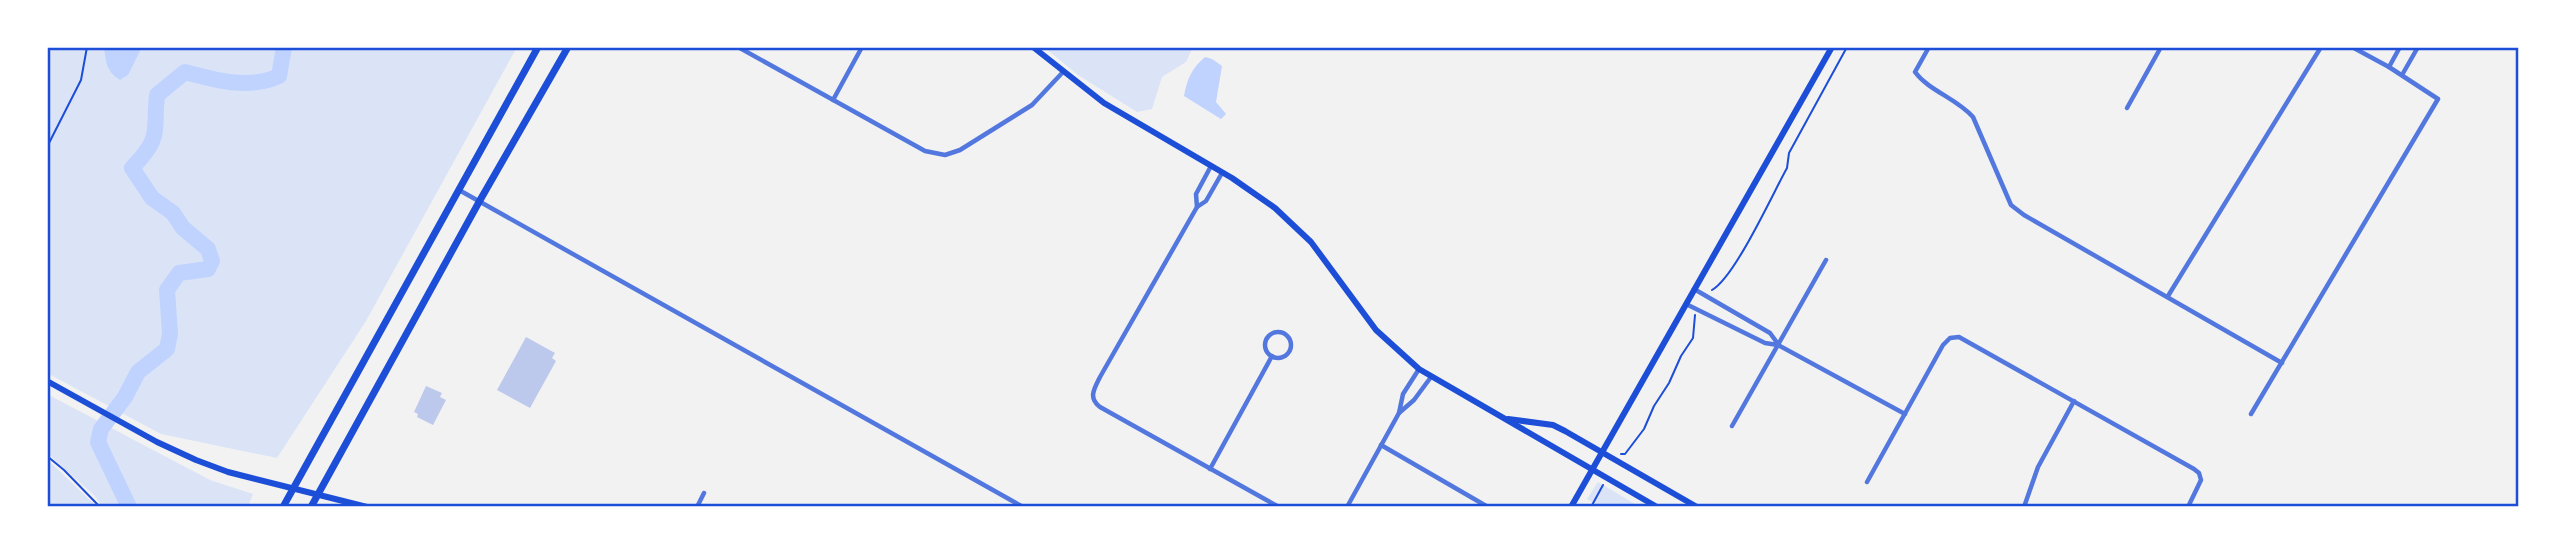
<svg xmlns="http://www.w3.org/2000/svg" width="2566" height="554" viewBox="0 0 2566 554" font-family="'Asap Condensed',sans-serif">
<rect width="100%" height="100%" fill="#f2f2f2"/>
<g fill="#dbe4f7">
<polygon points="47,47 517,47 366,321 277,458 161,434 47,373"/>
<polygon points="1044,47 1193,47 1186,62 1162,77 1152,109 1137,112 1078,75"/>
<polygon points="47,394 210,480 253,494 248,507 103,507 94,495 47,453"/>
<polygon points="47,459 97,507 47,507"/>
<polygon points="1598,482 1640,507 1601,507 1587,499"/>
</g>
<g fill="#bfd3fe">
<path d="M104,47H142L128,75L120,80C106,71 106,62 104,47Z"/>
<path d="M1205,57L1212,59L1222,66L1216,102L1226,114L1221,119L1184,96C1187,79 1192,68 1205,57Z"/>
</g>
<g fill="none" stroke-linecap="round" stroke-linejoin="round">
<path stroke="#bfd3fe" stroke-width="16" d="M129,507L98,442L101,429L125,397L138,372L167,349L170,334L167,290L179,273L208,269L212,261L208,249L183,228L173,213L152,198L132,168C162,136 153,135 157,95L185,72C216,80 248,90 279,76L284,47"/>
</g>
<g fill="#bdc9ec">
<polygon points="526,337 555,353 552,358 556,361 530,408 497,390"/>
<polygon points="426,386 442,393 440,397 446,400 433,425 417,417 418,414 414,412"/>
</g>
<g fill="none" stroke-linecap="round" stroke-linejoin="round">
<g stroke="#1d4ed8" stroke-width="2">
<polyline points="47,147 81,80 87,47"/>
<path d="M1712,290C1735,277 1772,195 1787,168L1789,153L1847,47"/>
<polyline points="1621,454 1625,454 1644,429 1654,406 1669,383 1681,356 1693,338 1695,315"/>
<polyline points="47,456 64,470 100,507"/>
<polyline points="1591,507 1603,485"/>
</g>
<g stroke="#5277de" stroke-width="4.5">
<polyline points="738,47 925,151 945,155 960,150 1032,105 1063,72"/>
<path d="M1929,47L1915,72C1929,91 1956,98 1973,117L2011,205L2024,215L2282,363"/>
<polyline points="2389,67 2400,47"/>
<polyline points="2402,75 2418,47"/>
<polyline points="833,100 862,47"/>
<polyline points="2127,108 2161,47"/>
<path d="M1222,173L1206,201L1197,207L1100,377C1094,389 1088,398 1100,407L1279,507"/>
<polyline points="459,190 1023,507"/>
<polyline points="1197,207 1196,194 1211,166"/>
<polyline points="1694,289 1770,333 1778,344"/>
<polyline points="2168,296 2321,47"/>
<polyline points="1686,304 1765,343 1778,345 1905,414"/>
<circle cx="1278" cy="345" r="13"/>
<polyline points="1399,413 1414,400 1431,377"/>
<polyline points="2251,414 2438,99 2389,67 2352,47"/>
<polyline points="1732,426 1826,260"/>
<polyline points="1381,445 1488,507"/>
<polyline points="1210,469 1272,356"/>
<polyline points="1867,482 1943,345 1950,338 1959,337 2194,469 2199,473 2201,480 2188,507"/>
<polyline points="697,507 704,493"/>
<polyline points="1347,507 1399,413 1403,394 1419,369"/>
<polyline points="2024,507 2038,467 2074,401"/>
</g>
<polyline stroke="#5277de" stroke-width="5" points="2516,47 2519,49"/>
<g stroke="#1d4ed8" stroke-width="6">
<polyline points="1033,47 1104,103 1232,178 1275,208 1311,242 1376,330 1419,369 1657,507"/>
<polyline points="47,381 157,442 196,460 228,472 367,507"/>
<polyline points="1508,419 1553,425 1565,431 1697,507"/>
<polyline points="1571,507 1832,47"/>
</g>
<g stroke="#1d4ed8" stroke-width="7">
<polyline points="283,507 538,47"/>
<polyline points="311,507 479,202 568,47"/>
</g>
</g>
<rect width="2566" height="554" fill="none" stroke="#ffffff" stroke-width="98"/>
<rect x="49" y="49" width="2468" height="456" fill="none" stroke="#1d4ed8" stroke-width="2.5"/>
</svg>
